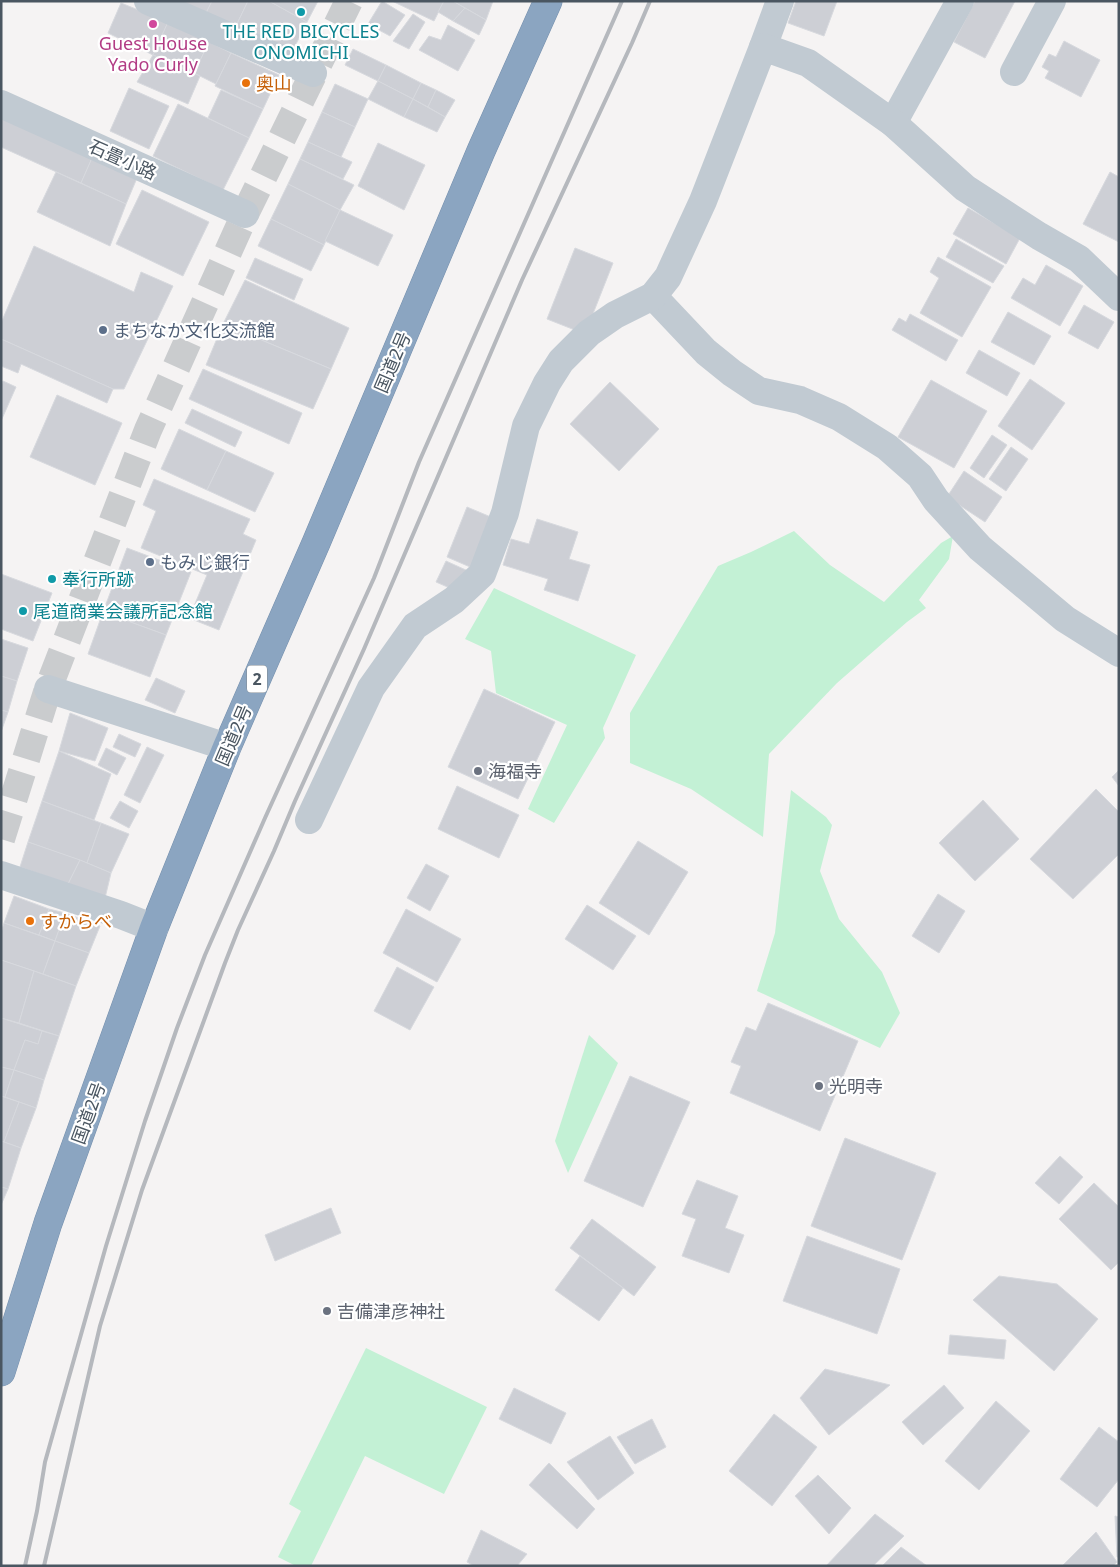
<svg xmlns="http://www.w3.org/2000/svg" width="1120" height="1567" viewBox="0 0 1120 1567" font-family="'Noto Sans','Noto Sans JP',sans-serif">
<rect width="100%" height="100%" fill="#f5f3f3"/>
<g fill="#c3f1d5">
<polygon points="794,531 830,565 884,602 941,543 953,536 949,559 919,600 926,608 907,622 837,683 769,754 763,837 691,789 630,763 630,713 718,566 751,552"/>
<polygon points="494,588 636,655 603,728 605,738 554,823 528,809 567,725 496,693 491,651 465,639"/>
<polygon points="791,790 826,817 832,825 820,871 839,919 882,972 900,1013 880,1048 757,991 775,933"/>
<polygon points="589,1035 618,1063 568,1173 555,1141"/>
<polygon points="366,1348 487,1407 444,1494 365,1456 311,1566 296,1566 278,1557 301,1511 289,1504"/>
</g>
<g fill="#cdcfd5" stroke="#d7d9de">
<polygon points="171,1 212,1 204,17"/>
<polygon points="212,1 248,1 234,30 204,17"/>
<polygon points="248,1 269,1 307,22 290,56 234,30"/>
<polygon points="269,1 318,1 307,22"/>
<polygon points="382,1 405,15 390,36 368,24"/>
<polygon points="392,1 444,1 434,21"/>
<polygon points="444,1 453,1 465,8 453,21 438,12"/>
<polygon points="453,1 493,1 486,20"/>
<polygon points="796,1 837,1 824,36 788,23"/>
<polygon points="975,1 1015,1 985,58 954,42"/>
<polygon points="121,3 168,22 153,55 108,33"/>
<polygon points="465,8 486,20 479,35 453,21"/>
<polygon points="413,14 425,22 409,49 393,41"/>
<polygon points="168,22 209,42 194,73 153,55"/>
<polygon points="448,25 475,40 458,71 419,50 429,36 441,40"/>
<polygon points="1064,41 1100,60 1081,97 1045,78 1049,71 1042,67 1049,54 1056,57"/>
<polygon points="209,42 231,53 216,84 194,73"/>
<polygon points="353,49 386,65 378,81 345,65"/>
<polygon points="231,53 279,75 263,109 215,86"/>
<polygon points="153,55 200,76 188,104 137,82"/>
<polygon points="386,65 421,83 413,99 378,81"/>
<polygon points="378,81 413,99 404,117 368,99"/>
<polygon points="421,83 436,90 428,107 413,99"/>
<polygon points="335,84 368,99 355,127 322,112"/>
<polygon points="129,88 169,106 149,149 110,131"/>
<polygon points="221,90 263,109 249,138 208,118"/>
<polygon points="436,90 455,100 445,117 428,107"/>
<polygon points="413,99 445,117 437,132 404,117"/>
<polygon points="178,104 249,138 223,190 153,156"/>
<polygon points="322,112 355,127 341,157 308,142"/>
<polygon points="1,117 92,158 81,183 1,147"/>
<polygon points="308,142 352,162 343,179 300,159"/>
<polygon points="378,143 425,165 404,210 358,186"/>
<polygon points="92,158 137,178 126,204 81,183"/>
<polygon points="300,159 354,185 340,210 288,184"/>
<polygon points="56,172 126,204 110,246 37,212"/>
<polygon points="1110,172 1119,177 1119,242 1083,224"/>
<polygon points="288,184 340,210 324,245 271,219"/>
<polygon points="142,190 209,222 183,276 116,244"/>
<polygon points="968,208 1020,238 1006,264 953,234"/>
<polygon points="340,210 393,235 378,266 325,241"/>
<polygon points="271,219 324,245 311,271 258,246"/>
<polygon points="956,239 1004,266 993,283 946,257"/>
<polygon points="34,246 134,292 141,272 173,286 124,389 113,389 1,339 1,323"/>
<polygon points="575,248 613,263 585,334 547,319"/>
<polygon points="938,257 991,287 962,337 920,313 939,278 930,272"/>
<polygon points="255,258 303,279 294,300 246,278"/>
<polygon points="1046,265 1083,286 1060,326 1011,298 1023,278 1035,285"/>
<polygon points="245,280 349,328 331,369 223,324"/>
<polygon points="1084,305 1114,322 1098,349 1068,333"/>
<polygon points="1008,312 1051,336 1034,365 991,342"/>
<polygon points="910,314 958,340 946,361 892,330 899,318 906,322"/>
<polygon points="223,324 331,369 313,409 206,365"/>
<polygon points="1,339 113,389 107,403 21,364 18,373 1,366"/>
<polygon points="979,350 1020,373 1007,396 966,373"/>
<polygon points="203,369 302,413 289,444 189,399"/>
<polygon points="1030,379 1065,403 1032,450 998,426"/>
<polygon points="931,380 987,411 954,468 898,437"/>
<polygon points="3,381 16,387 1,421 1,386"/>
<polygon points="610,382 659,429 619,471 570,424"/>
<polygon points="57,395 122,423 95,485 30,457"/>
<polygon points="192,409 242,432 235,447 185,423"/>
<polygon points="179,429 226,451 207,490 161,469"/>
<polygon points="992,435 1007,445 984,478 970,468"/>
<polygon points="1011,447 1028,459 1006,491 989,479"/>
<polygon points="226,451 274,473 255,512 207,490"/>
<polygon points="964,471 1002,497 985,522 947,497"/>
<polygon points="154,479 250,519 243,534 256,540 219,630 189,618 207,575 141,548 156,511 143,505"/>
<polygon points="467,507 498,520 477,570 447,557"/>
<polygon points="537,519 578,532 569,559 590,565 578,601 544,590 548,579 503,565 511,539 529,544"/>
<polygon points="127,548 191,572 166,635 103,612"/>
<polygon points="446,561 468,571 459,592 436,582"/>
<polygon points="1,574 52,593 33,641 1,629"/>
<polygon points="103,612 166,635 150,677 88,654"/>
<polygon points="1,639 28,648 17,681 1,676"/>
<polygon points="1,676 17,681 8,712 1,710"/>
<polygon points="156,678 185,691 175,713 145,700"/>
<polygon points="484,689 555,722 518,799 448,767"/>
<polygon points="1,710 8,712 1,732"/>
<polygon points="70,713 108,728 95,761 59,751"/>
<polygon points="119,734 141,744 135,757 113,747"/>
<polygon points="147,747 164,755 140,803 124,795"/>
<polygon points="106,748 126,758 117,775 98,765"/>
<polygon points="59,751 111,774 94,820 42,801"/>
<polygon points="1119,770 1119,786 1112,777"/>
<polygon points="457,786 519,815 499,858 438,829"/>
<polygon points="1096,789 1119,812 1119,854 1073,899 1030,859"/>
<polygon points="983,800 1019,839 975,881 939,843"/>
<polygon points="42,801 101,823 87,863 28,842"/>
<polygon points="120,801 138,811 129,828 110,818"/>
<polygon points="101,823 129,834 111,873 87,863"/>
<polygon points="638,841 688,872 649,935 599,903"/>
<polygon points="28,842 80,860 68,884 20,867"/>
<polygon points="80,860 111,873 105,898 68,884"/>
<polygon points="426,864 449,876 430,911 407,898"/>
<polygon points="938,894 965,911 939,953 912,936"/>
<polygon points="14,896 49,909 39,935 4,923"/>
<polygon points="587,905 636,936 613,970 565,939"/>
<polygon points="49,909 65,913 55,941 39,935"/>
<polygon points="406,909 461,939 437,982 383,953"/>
<polygon points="65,913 100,926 89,953 55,941"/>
<polygon points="4,923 55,941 43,974 1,960 1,933"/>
<polygon points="55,941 89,953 76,986 43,974"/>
<polygon points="1,960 34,971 19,1023 1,1018"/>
<polygon points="397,967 434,987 410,1030 374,1011"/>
<polygon points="34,971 76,986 59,1036 19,1023"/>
<polygon points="768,1003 858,1041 820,1131 730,1093 741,1066 731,1062 746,1027 756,1031"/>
<polygon points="1,1018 42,1031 38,1044 25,1040 14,1070 1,1067"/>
<polygon points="42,1031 59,1036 44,1080 14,1070 25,1040 38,1044"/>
<polygon points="1,1067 14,1070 5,1097 1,1096"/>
<polygon points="14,1070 44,1080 36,1108 5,1097"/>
<polygon points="630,1076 690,1102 643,1207 584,1181"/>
<polygon points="1,1096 19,1102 4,1142 1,1141"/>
<polygon points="19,1102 36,1108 21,1148 4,1142"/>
<polygon points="845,1138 936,1173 902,1260 811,1226"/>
<polygon points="1,1141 21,1148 8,1189 1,1187"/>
<polygon points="1060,1156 1083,1177 1059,1204 1035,1183"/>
<polygon points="697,1180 738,1196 725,1228 744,1235 729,1273 682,1256 696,1219 682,1214"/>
<polygon points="1094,1183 1119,1207 1119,1262 1111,1270 1059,1219"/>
<polygon points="1,1187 8,1189 1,1205"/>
<polygon points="331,1208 341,1233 275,1261 265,1235"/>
<polygon points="592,1219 656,1267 634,1296 570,1248"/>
<polygon points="807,1236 900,1269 877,1334 783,1301"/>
<polygon points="580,1256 623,1288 599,1321 555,1290"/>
<polygon points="999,1276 1057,1284 1098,1319 1054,1371 973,1300"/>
<polygon points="950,1335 1006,1340 1004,1359 948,1354"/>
<polygon points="825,1369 890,1385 829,1435 800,1398"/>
<polygon points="944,1385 964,1408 923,1445 902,1422"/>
<polygon points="514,1388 566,1413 551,1444 499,1419"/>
<polygon points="996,1401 1030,1431 979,1490 945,1461"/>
<polygon points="774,1414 817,1447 772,1506 729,1471"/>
<polygon points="652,1419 666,1447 635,1464 617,1437"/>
<polygon points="1099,1427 1119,1442 1119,1479 1097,1507 1060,1479"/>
<polygon points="610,1436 634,1473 598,1500 567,1462"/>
<polygon points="549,1463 595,1509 577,1529 529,1485"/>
<polygon points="818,1475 851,1508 829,1534 795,1496"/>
<polygon points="875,1514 904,1536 873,1566 826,1566"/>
<polygon points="1115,1516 1119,1517 1119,1557 1117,1557"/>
<polygon points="481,1530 527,1554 517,1566 474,1566 467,1562"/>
<polygon points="1096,1532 1117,1562 1113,1566 1062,1566"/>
<polygon points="901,1547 927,1566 882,1566"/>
</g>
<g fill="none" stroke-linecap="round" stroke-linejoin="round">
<polyline stroke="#caccce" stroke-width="28" stroke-dasharray="28 14" stroke-linecap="butt" points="1,839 48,689 148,430 245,214 349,1"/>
<defs>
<polyline id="highway" points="1,1372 48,1223 154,928 227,747 316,543 481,151 548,1"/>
</defs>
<use href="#highway" stroke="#7690ad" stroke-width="29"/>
<g stroke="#c1cad2" stroke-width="28">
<polyline points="148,1 313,73"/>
<polyline points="763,47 780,1"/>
<polyline points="1014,72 1052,1"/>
<polyline points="1,104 245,214"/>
<polyline points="893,123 960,1"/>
<polyline points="653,296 706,352 732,373 759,391 800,400 839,417 887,447 920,476 936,500 980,548 1065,619 1119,653"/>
<polyline points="48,689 227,747"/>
<polyline points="309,820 371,688 415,626 454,600 482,574 505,513 526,426 547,383 561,361 589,333 615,315 653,296 668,277 703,201 763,47 808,63 893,123 965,188 1039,236 1079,259 1119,297"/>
<polyline points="1,875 121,915 154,928"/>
</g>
<use href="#highway" stroke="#8ba5c1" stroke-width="28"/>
<g stroke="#b5b8bd" stroke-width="4">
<polyline points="25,1566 37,1511 45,1462 106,1246 145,1121 177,1028 205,955 265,818 374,578 419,462 622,1"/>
<polyline points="44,1566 100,1326 142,1190 225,963 238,930 274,851 295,801 364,649 522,280 632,43 650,1"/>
</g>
</g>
<g fill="#0f9aa8" stroke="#fff" stroke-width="2">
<circle cx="301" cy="12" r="5"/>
<circle cx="52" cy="579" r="5"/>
<circle cx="23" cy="611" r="5"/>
</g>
<circle fill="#d1479c" stroke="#fff" stroke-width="2" cx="153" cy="24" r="5"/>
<g fill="#e8710a" stroke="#fff" stroke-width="2">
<circle cx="246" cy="83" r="5"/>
<circle cx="30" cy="921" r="5"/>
</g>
<g fill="#5c6f8a" stroke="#fff" stroke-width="2">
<circle cx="103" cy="330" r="5"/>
<circle cx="150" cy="562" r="5"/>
</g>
<g fill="#6b7280" stroke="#fff" stroke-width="2">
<circle cx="478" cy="771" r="5"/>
<circle cx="819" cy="1086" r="5"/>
<circle cx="327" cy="1311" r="5"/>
</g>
<g text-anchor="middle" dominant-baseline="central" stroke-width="4.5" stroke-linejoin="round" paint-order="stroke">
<rect fill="#fff" stroke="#808990" stroke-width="1" x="247" y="665.5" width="20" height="27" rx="4"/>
<g font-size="16" font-weight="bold" fill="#4a5661">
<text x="257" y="679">2</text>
</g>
<g font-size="18" fill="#0d838f" stroke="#fff" text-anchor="start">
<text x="301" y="31" text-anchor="middle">THE RED BICYCLES<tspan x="301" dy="21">ONOMICHI</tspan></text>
<text x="62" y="579">奉行所跡</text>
<text x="33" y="611">尾道商業会議所記念館</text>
</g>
<g font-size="18" fill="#b23c85" stroke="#fff">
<text x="153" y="43">Guest House<tspan x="153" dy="21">Yado Curly</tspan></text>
</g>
<g font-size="18" fill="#c56008" stroke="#fff" text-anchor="start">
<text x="256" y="83">奥山</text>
<text x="40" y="921">すからべ</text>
</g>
<g font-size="18" fill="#4a5661" stroke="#fff">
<text transform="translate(123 159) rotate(24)">石畳小路</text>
<text transform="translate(392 362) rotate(-67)">国道2号</text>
<text transform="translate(233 735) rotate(-67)">国道2号</text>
<text transform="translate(88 1113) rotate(-70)">国道2号</text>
</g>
<g font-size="18" fill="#4e5e75" stroke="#fff" text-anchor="start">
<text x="113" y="330">まちなか文化交流館</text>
<text x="160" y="562">もみじ銀行</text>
</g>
<g font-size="18" fill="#5b616d" stroke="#fff" text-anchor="start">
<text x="488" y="771">海福寺</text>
<text x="829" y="1086">光明寺</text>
<text x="337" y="1311">吉備津彦神社</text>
</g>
</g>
<rect width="1120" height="1567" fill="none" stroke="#4a5661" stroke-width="5"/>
</svg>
